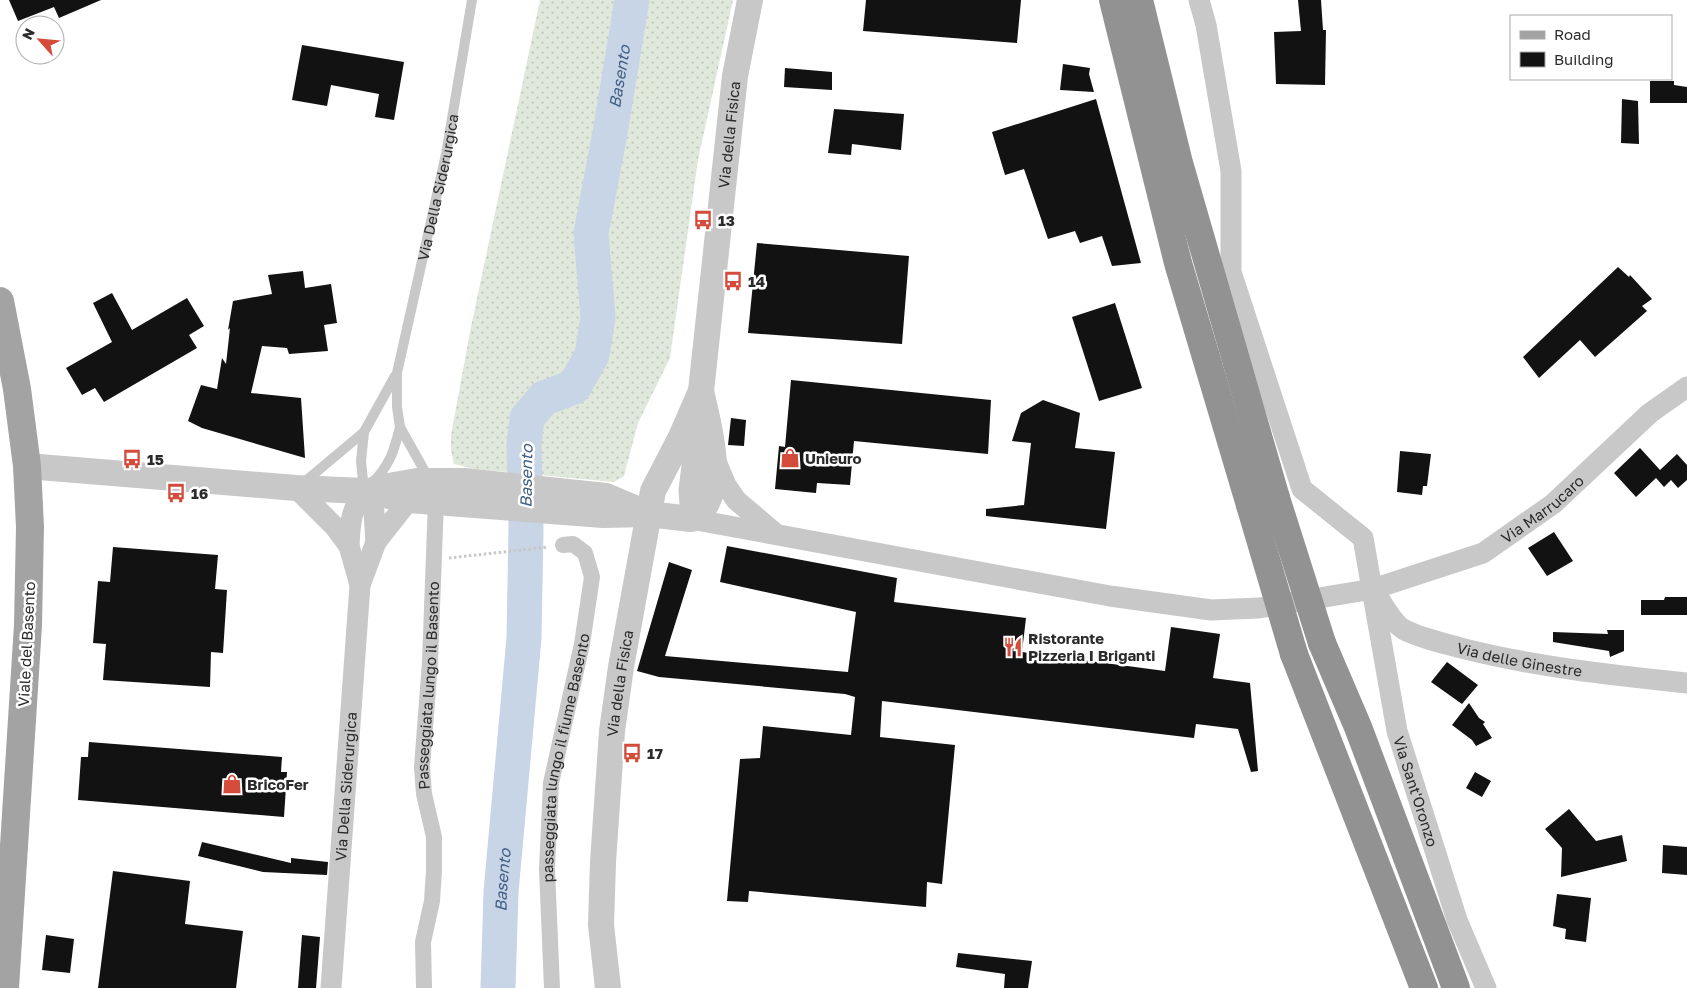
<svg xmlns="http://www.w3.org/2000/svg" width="1687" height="988" viewBox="0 0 1687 988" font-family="'Golos Text',sans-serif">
<defs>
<pattern id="grass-dots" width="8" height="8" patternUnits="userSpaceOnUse" patternTransform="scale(1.25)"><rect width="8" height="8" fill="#dfe8da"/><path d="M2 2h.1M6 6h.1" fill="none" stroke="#c0c7bb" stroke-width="1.8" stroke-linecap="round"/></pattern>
</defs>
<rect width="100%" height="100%" fill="#fff"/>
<polygon fill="url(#grass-dots)" points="540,0 733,0 698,160 670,358 638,423 624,476 614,482 475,469 454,464 451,450 451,435 471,327"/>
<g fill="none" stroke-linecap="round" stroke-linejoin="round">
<path stroke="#c7d5e7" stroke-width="35" id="s1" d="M498,988L501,892L524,638L526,529L524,445L527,418L544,398L574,387L592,355L598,317L591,233L610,133L632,0"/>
</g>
<g fill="#121212">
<polygon points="9,0 101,0 59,18 54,7 18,21"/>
<polygon points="866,0 1021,0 1017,43 863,31"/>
<polygon points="1298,0 1321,0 1323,30 1326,30 1325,85 1276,84 1274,32 1301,31"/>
<polygon points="302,45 404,62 394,120 375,117 379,94 331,85 327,106 292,100"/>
<polygon points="1063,64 1090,68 1089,74 1094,92 1060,90"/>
<polygon points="785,68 832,72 832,90 784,87"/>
<polygon points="1650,81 1674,81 1674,85 1687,87 1687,103 1650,103"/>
<polygon points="1096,99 1141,263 1112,266 1102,236 1080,243 1075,231 1048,239 1024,169 1005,175 992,132"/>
<polygon points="1622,99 1638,101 1639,144 1621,143"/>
<polygon points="834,109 904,114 901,150 852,144 851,155 828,153"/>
<polygon points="757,243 909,256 902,344 748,333"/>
<polygon points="1618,267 1629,277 1630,275 1652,299 1642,306 1647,311 1595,357 1580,340 1539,378 1523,357"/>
<polygon points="303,271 305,288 331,284 337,323 324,325 328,351 289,354 287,348 262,346 251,393 301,398 305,458 202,428 188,421 201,385 217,389 222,358 226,364 230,328 228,330 233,301 272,294 268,275"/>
<polygon points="112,293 132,330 187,298 204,326 189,335 197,348 104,402 95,388 82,395 66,368 112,342 93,303"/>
<polygon points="1115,303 1142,388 1099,401 1072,317"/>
<polygon points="791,380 991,400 988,454 854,441 850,485 817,483 816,493 775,489 779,446 785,447"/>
<polygon points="1043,400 1080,413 1075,448 1115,452 1106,529 986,516 986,509 1024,505 1031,443 1012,441 1021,413"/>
<polygon points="731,418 746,420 744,446 728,445"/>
<polygon points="1640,448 1660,470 1677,454 1687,465 1687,480 1678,488 1671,480 1664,487 1656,478 1636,497 1614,473"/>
<polygon points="1400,451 1431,454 1427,486 1423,486 1422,495 1397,492"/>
<polygon points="1554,532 1573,561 1547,576 1528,548"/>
<polygon points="727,546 897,578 894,602 1026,618 1022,652 1165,671 1171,627 1220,634 1213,678 1250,683 1258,771 1251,772 1238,729 1196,724 1194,738 882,701 880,737 955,745 942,884 927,882 926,907 749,891 748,902 727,901 740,759 760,758 763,726 851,735 855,697 845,694 659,677 637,671 669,562 692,570 665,656 848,672 856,612 720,582"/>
<polygon points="113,547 218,555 215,589 227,590 223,653 211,652 210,687 103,680 106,644 93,643 98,581 110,582"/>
<polygon points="1665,597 1687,597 1687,615 1641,615 1641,600 1664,600"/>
<polygon points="1607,630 1624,630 1624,651 1610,657 1609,651 1553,642 1553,632 1608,634"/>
<polygon points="1447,662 1478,685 1462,704 1431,682"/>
<polygon points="1469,703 1479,718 1485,722 1483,724 1492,738 1476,746 1472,740 1452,725"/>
<polygon points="89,742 282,757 281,772 287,772 284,817 78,800 81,757 88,757"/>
<polygon points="1475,772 1491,781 1482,797 1466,788"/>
<polygon points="1569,809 1596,841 1622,835 1627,861 1561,877 1562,848 1545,829"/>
<polygon points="202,842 291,863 291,858 328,862 327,875 263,872 198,856"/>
<polygon points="1663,845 1687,847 1687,875 1662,873"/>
<polygon points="113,871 190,881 185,924 243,931 236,988 98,988"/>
<polygon points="1557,894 1591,898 1586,942 1565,939 1566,929 1553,926"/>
<polygon points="46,935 74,939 70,973 42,970"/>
<polygon points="302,935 320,937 316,988 298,988"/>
<polygon points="958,953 1032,961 1028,988 1004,988 1005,974 956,967"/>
</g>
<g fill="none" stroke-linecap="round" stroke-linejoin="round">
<polyline stroke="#c8c8c8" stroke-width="3" stroke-dasharray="2.5 2.5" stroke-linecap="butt" points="449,558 548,547"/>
<g stroke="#c8c8c8" stroke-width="10">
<path id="s2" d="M429,479L400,427L397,407V373L446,154L472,0"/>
<path d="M372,483C390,465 394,451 400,427"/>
<polyline points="302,484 364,432 395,376"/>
<polyline points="364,490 361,461 364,432"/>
</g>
<g stroke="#c8c8c8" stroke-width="16">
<path id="s3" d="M424,988L423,942L432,901L434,870V837L424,794L422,767L430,662L436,501"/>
<path id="s4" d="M552,988L547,869L551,783L582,644L592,577L585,553L573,544L563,545"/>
</g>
<g stroke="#c8c8c8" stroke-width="21">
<path id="s5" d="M1199,0L1206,25L1231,171V272L1302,489L1363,538L1397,731L1457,920L1486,988"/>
<path id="s6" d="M699,409L689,490L691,519L1110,596L1211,610L1259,608L1373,589L1483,553L1553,504L1650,413L1687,387"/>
<polyline points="715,459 726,485 736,500 776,534"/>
<polyline points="296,488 335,527 349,546 360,585"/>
<polyline points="364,491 374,512 376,542"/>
<path d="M349,546C350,522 351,511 364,491"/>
<path id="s7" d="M1377,595C1384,606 1392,622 1403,629C1419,638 1443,643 1461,648C1535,667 1611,675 1687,683"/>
<path id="s8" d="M331,988L360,585L376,542L409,500"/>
</g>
<g stroke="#c8c8c8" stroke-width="26">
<path d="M27,466L296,488L364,491L409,500L603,515L648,514L691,519C695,516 700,513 703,509C725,481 708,422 701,391"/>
<polyline points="377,488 417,481 465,481 606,496 639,510"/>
<path id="s9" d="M608,988L601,925L603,862L612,731L621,667L653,491L681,437L701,391L735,76L750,0"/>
</g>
<polyline stroke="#a3a3a3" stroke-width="28" points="0,301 17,389 27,466 30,527 28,625 5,988"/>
<g stroke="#929292" stroke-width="28">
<polyline points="1113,0 1178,263 1250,505"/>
<polyline points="1139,0 1179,163 1276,498"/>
<polyline points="1322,643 1358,727 1456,988"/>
<polyline points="1294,654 1424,988"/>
</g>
<g stroke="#929292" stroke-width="28">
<polyline points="1276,498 1322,643"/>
<polyline points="1250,505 1294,654"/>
</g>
</g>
<defs>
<symbol id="bus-bare" viewBox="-9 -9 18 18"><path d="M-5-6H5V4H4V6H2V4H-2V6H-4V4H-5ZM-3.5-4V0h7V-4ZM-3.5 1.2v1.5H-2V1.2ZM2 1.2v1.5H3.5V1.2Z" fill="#d44b3b" stroke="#fff" stroke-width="2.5" paint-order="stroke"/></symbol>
<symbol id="shop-bare" viewBox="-9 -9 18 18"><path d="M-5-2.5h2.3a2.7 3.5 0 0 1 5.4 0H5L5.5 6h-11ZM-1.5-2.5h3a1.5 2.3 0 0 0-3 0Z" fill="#d44b3b" stroke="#fff" stroke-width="2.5" paint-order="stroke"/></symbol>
<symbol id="restaurant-bare" viewBox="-9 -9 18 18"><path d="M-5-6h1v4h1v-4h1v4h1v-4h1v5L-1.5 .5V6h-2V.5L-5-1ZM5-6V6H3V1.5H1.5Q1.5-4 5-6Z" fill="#d44b3b" stroke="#fff" stroke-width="2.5" paint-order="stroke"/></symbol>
</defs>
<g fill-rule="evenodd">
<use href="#bus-bare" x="689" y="206" width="28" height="28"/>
<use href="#bus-bare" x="719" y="267" width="28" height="28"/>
<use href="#shop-bare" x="776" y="444" width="28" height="28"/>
<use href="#bus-bare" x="118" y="445" width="28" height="28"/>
<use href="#bus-bare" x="162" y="479" width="28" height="28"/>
<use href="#restaurant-bare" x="999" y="633" width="28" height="28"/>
<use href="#bus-bare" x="618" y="739" width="28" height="28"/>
<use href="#shop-bare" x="218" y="770" width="28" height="28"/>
</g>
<g text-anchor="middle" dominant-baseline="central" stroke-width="5" stroke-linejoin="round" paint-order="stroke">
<g font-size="15" fill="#2b2b2b" stroke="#fff">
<text stroke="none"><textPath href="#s9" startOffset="870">Via della Fisica</textPath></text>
<text stroke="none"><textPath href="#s2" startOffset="304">Via Della Siderurgica</textPath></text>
<text stroke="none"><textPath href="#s6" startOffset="992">Via Marrucaro</textPath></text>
<text transform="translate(26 644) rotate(-87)">Viale del Basento</text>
<text stroke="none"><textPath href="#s7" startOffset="164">Via delle Ginestre</textPath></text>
<text stroke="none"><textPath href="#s9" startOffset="306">Via della Fisica</textPath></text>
<text stroke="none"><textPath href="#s3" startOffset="305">Passeggiata lungo il Basento</textPath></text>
<text stroke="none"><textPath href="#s4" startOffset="232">passeggiata lungo il fiume Basento</textPath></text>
<text stroke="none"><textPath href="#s8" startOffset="202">Via Della Siderurgica</textPath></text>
<text stroke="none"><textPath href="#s5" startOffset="841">Via Sant'Oronzo</textPath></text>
</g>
<g font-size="15" font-weight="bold" fill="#2b2b2b" stroke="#fff" text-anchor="start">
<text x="718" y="220">13</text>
<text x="748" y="281">14</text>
<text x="805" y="458">Unieuro</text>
<text x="147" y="459">15</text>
<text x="191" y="493">16</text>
<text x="1028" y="638">Ristorante<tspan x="1028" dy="17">Pizzeria I Briganti</tspan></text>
<text x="647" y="753">17</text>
<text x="247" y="784">BricoFer</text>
</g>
<g font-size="16" font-style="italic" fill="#425f85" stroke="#fff">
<text stroke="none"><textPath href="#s1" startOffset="948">Basento</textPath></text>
<text transform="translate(526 476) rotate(-89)">Basento</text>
<text stroke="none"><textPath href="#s1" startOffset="108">Basento</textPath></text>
</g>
</g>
<rect x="1510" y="15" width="162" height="65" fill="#ffffff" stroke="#aaaaaa"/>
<rect x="1520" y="31" width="25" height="8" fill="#a3a3a3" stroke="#aaaaaa"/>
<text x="1554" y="40" font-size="15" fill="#2b2b2b">Road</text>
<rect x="1520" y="52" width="25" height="15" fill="#121212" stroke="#aaaaaa"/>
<text x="1554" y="65" font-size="15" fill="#2b2b2b">Building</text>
<g transform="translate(40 40) rotate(297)"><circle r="24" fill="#ffffff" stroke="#aaaaaa"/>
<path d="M0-4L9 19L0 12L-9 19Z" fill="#d44b3b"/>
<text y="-8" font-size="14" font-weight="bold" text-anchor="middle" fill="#2b2b2b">N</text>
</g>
</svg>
